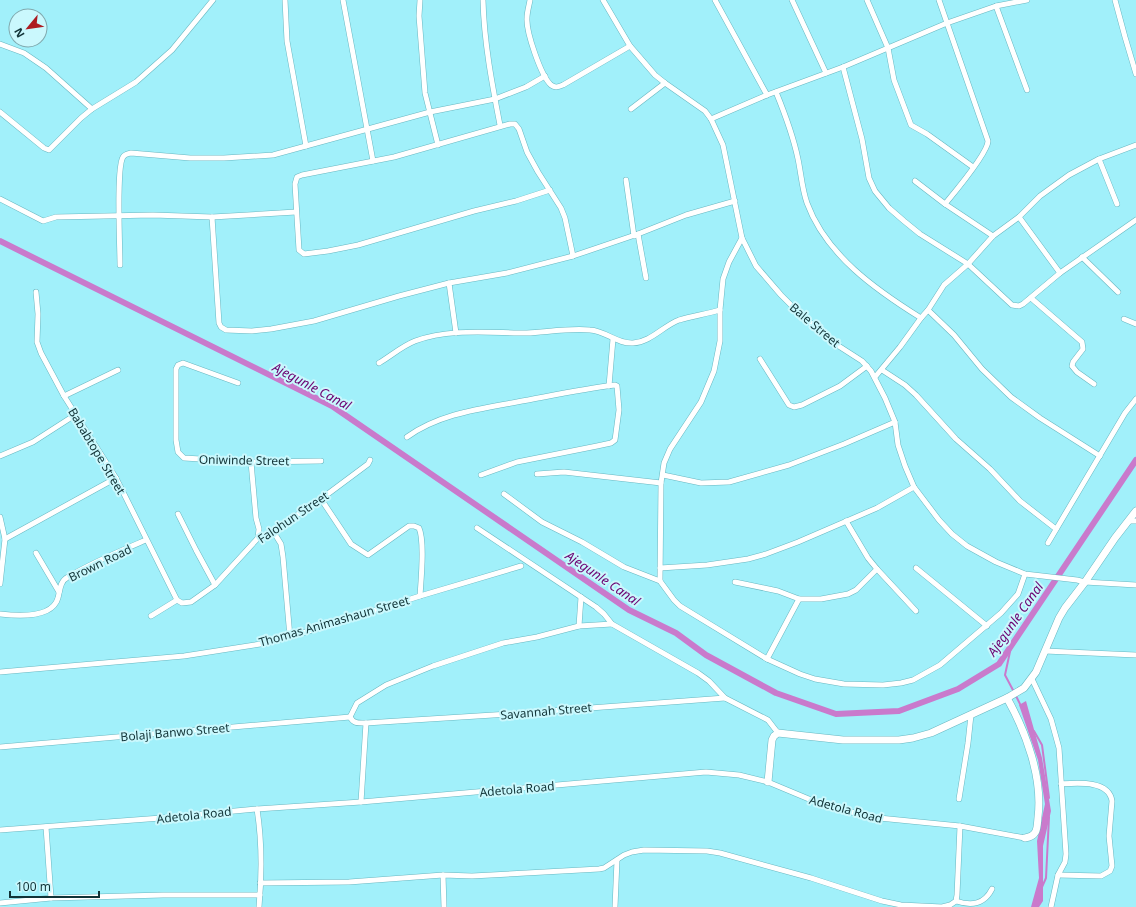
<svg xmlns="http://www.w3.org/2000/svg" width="1136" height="907" viewBox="0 0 1136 907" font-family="'Noto Sans',sans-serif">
<rect width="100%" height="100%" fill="#a1f0fa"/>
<polygon fill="#c97acc" points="1026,701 1042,758 1051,811 1043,846 1043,901 1039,907 1031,907 1039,878 1037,841 1045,804 1038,760 1019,705"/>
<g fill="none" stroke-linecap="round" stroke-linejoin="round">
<g stroke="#c97acc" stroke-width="2">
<polyline points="1011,647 1005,675 1014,692"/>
<polyline points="1016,696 1021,706"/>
<polyline points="1034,731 1042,745 1049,798"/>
<polyline points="1042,887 1046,878 1049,817"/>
</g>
<polyline stroke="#c97acc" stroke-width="6" points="0,241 332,406 629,610 676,633 706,655 776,693 836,714 899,711 958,689 999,664 1136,460"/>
<defs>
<g id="street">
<polyline points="285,0 287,41 306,146"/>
<polyline points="343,0 373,161"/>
<polyline points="420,0 419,16 425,93 438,145"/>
<path d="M483,0C484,42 492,84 500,125"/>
<path d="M530,0C529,6 527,12 527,18C526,32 541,76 551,85C555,88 558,87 563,85L630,46"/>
<polyline points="603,0 630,46 655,75 665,83 705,111 711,119 723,145 742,238 756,266 781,295 796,310 834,343 862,361 871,371 885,398 895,422 898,445 905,466 914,487 939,520 952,534 967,546 996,562 1025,574 1077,580 1085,582 1136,585"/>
<polyline points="715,0 767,95"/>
<polyline points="792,0 826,73"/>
<polyline points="867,0 888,48 894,80 911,125 927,134 973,167"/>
<path d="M939,0L988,141C988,153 954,193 945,204"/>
<polyline points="1115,0 1125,37 1136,74"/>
<polyline points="996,6 1027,90"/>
<polyline points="0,44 24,53 46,68 92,109"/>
<polyline points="843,67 862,139 869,178 875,191 889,208 904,221 920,234 968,264 1012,305 1019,306 1023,304 1060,273 1136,220"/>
<path d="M776,92C785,114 793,135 798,159C801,173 802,189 807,203C826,255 876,290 921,318"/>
<polyline points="631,109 665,83"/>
<polyline points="0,112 44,148 49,150 81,118 92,109 136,82 172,50 213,0"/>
<polyline points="711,119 767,95 843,67 947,23 996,6 1027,0"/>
<polyline points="1099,159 1117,204"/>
<polyline points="626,180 634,236"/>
<polyline points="915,181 945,204 993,236"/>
<polyline points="550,190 516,201 474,211 358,245 328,251 304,254 299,250 295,184 297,177 302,175 394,157 510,124 515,124 519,129 527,152 538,172 561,208 565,218 573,256"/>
<polyline points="0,199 43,221 56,217 153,215 212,217 296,212"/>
<polyline points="212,217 219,323 221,327 226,330 252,331 271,329 314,321 399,296 449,283 507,273 573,256 638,234 686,215 735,201"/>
<polyline points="1019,217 1060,273"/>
<polyline points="638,234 646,278"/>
<polyline points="742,238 729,262 723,279 720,310 720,341 714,371 701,402 670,449 664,463 661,483 660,581 674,600 680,606 767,659 800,674 815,679 844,684 883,685 901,683 913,680 940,665 1001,613 1018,594 1025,574"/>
<polyline points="1082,257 1118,292"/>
<path d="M120,265C120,247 116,168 123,157C125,154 127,154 131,153L190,158H224L273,155L430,112L495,99L526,87L545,76"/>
<polyline points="449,283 456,333"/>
<polyline points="36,292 38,314 37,342 41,353 64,396 116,478 177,600 182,603 191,602 215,585 258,538 273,531 321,499 368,464 370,460"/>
<polyline points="1031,298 1082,342 1083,349 1073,362 1072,366 1077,372 1094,384"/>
<polyline points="928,310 954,335 982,369 1011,397 1040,418 1100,456"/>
<polyline points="1124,319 1136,324"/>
<polyline points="760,359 789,405 794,407 802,405 840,386 867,366"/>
<path d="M379,363C391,356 402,346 415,341C450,328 490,333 527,333C547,332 570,328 590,330C606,331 617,344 633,343C651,342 663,326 679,320C692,316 707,314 720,310"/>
<polyline points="882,370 905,385 916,395 956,439 990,469 1020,501 1056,529"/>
<polyline points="875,377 900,347 921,318 928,310 944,285 968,264 993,236 1019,217 1040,196 1069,175 1099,159 1136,145"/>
<polyline points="238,383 183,363 178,365 176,369 176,440 178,452 184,458 251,462 321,461"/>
<polyline points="609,386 613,339"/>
<polyline points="64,396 118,370"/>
<path d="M407,437C439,414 479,409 517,402C550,396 582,389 615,385L617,386L619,410L615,440L611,443L597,446L517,462L481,475"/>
<polyline points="0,456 33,442 75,415"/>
<polyline points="251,462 256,518 259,529 258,538"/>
<polyline points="537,474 564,472 661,483"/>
<polyline points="663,475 701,483 729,482 789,465 844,444 895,422"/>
<polyline points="504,494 542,522 582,542 624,567 660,581"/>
<path d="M321,499L351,544L368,555L409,526H414L419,528C425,541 421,580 420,596"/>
<polyline points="178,514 196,550 215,585"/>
<polyline points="0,517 5,539 0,584"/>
<polyline points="846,521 868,558 877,569 916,611"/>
<polyline points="1129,521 1136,521"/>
<polyline points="477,528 596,607 604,614 612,624 698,673 709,681 725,698 768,720 778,733"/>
<polyline points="273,531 281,544 283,557 290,637"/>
<polyline points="5,539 116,478"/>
<polyline points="1048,543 1125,413 1136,399"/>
<polyline points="36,553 59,592"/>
<polyline points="660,568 707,565 748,559 766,554 798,542 877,508 914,487"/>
<polyline points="916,568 987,626"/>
<polyline points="735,582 778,591 799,599 821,599 848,594 856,590 877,569"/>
<path d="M0,614C17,616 52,619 58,598C60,590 60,581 68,577C93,562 120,551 146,540"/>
<polyline points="151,616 177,600"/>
<polyline points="579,626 581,597"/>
<polyline points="1045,651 1136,655"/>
<polyline points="767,659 799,599"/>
<polyline points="0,672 184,656 267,643 323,627 420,596 521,566"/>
<polyline points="1032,679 1051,719 1059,748 1066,854 1065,862 1058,875 1051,907"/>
<path d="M350,717C354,724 358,723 366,723L509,714L725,698"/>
<polyline points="350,717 357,703 386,685 433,666 503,643 537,637 579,626 612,624"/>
<polyline points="0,747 350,717"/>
<polyline points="959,799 968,743 971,715"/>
<polyline points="361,802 366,723"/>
<path d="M257,809C262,841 262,874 259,907"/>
<polyline points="46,827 51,898"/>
<polyline points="0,830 161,818 257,809 361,802 706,772 739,775 768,782 816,802 869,817 960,826 1025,838"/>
<polyline points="443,875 444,907"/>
<path d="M1058,875L1101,876L1110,871L1112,866L1109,836L1112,801C1109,780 1077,783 1061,784"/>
<polyline points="260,883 349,882 443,875 472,876 599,869 604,868 624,855 632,852 644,850 707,851 720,853 811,878 882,901 901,905 942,907 950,905 956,901 957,895 960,826"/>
<path d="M956,901C971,906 984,905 992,889"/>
<polyline points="0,903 51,898 163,895 260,895"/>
<polyline points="615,907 617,860"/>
</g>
<g id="secondary">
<path d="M1007,698C1026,732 1043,778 1038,817C1037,828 1038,836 1025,838"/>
<polyline points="768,782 772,740 774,736 778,733 843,740 899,740 913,738 931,733 1007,698 1024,688 1036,672 1059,618 1065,608 1085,582 1115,538 1136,511"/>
</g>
</defs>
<use href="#street" stroke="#68b7c1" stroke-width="6"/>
<use href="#secondary" stroke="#68b7c1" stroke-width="8"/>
<use href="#street" stroke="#fff" stroke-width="5"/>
<use href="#secondary" stroke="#fff" stroke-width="7"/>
</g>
<g text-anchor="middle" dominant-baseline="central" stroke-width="4" stroke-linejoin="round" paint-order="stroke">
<g font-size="12" fill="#113337" stroke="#caf8fd">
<text transform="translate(815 325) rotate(40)">Bale Street</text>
<text transform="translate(97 451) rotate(59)">Bababtope Street</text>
<text transform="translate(244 460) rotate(1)">Oniwinde Street</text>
<text transform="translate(293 517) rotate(-34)">Falohun Street</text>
<text transform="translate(100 563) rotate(-26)">Brown Road</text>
<text transform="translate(334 621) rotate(-16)">Thomas Animashaun Street</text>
<text transform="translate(546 711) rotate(-5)">Savannah Street</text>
<text transform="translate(175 732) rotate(-5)">Bolaji Banwo Street</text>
<text transform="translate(517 789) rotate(-5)">Adetola Road</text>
<text transform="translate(846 809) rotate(15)">Adetola Road</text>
<text transform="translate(194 815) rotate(-6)">Adetola Road</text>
</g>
<g font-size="13" font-style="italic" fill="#6c0272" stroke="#caf8fd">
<text transform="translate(312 386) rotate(28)">Ajegunle Canal</text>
<text transform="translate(603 578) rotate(34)">Ajegunle Canal</text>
<text transform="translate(1015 619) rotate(-55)">Ajegunle Canal</text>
</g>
</g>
<g transform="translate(28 28) rotate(241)"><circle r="19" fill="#caf8fd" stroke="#80a9ae"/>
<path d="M0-3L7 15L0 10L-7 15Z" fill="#ad1b21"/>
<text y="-6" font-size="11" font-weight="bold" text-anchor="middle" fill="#113337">N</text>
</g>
<path d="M10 891v6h89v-6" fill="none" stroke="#113337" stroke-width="2"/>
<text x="16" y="891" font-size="12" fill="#113337" stroke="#caf8fd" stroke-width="3" paint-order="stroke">100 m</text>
</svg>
